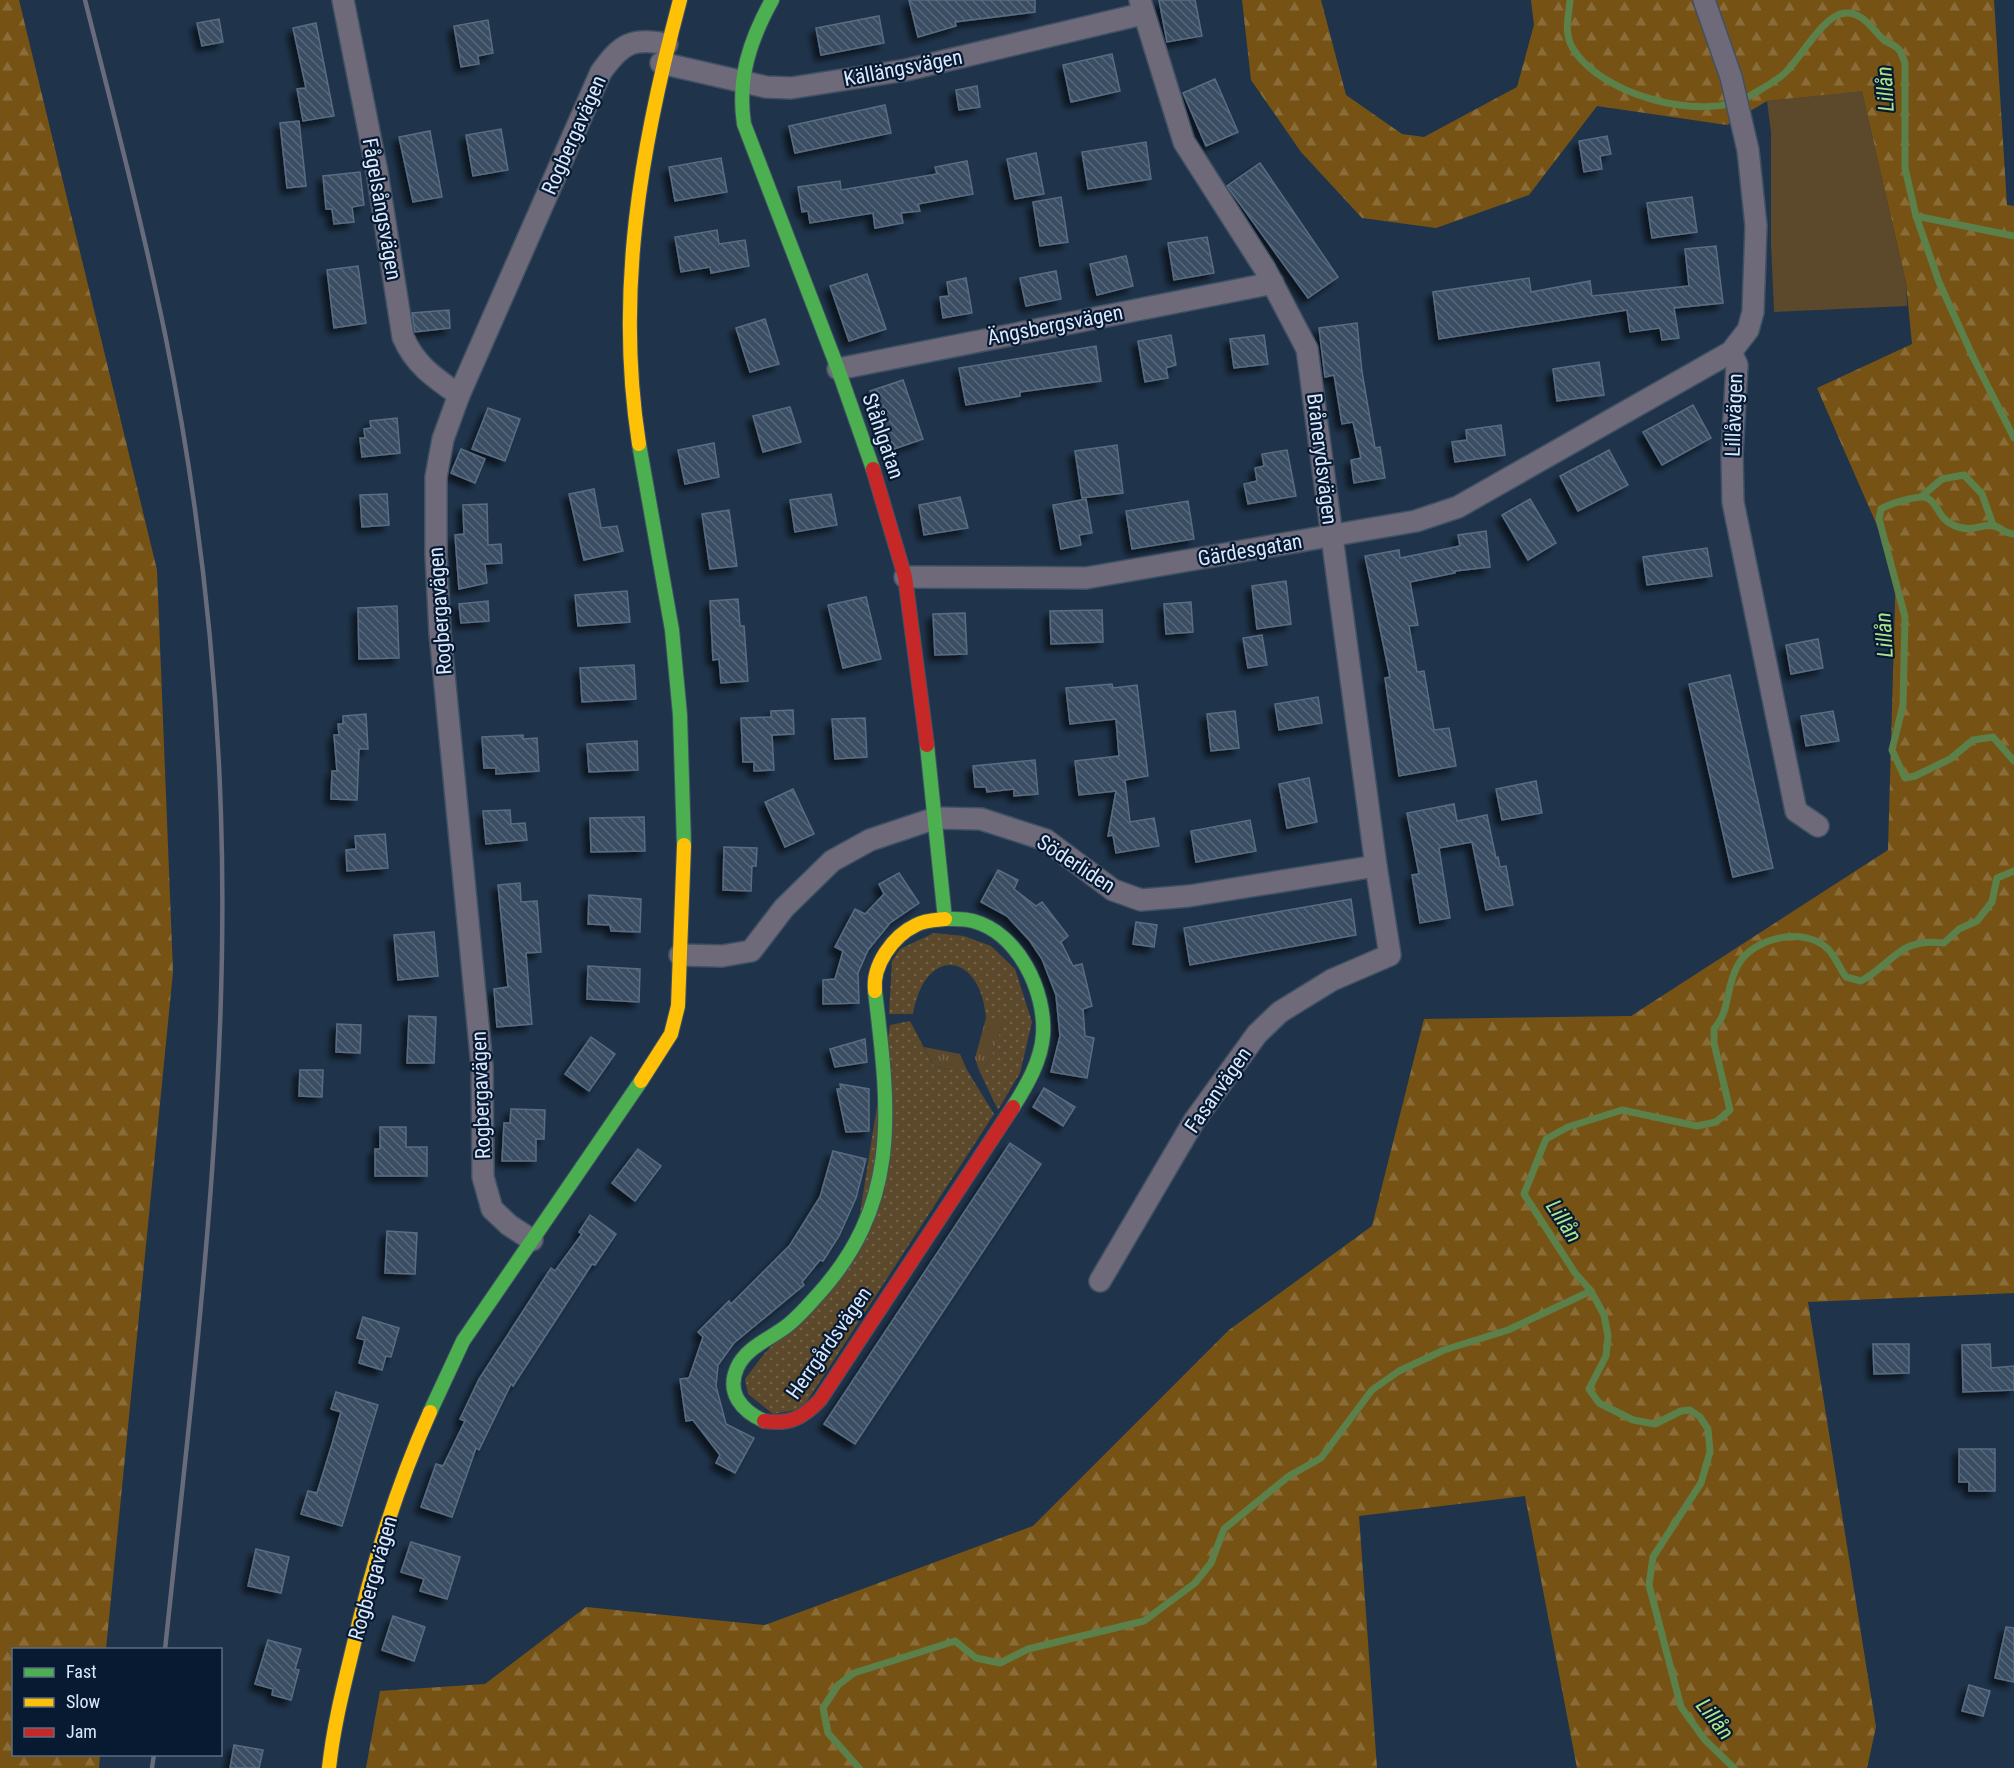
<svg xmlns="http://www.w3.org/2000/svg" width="2014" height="1768" viewBox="0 0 2014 1768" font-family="'Roboto Condensed',sans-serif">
<defs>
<pattern id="grass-dots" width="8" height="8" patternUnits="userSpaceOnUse" patternTransform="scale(1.5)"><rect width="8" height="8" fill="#5c492b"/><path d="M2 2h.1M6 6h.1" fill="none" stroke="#73634b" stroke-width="1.8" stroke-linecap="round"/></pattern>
<pattern id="forest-firs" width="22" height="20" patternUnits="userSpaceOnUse" patternTransform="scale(1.5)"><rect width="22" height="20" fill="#765315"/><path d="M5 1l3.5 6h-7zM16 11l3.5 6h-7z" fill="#896c38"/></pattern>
<pattern id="park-tufts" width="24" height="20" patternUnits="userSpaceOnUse" patternTransform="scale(1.5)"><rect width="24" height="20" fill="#5c492b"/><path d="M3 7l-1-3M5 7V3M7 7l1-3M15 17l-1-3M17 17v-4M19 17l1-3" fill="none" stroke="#73634b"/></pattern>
<pattern id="building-back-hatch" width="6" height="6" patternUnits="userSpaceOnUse" patternTransform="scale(1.5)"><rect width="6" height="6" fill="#3b4d62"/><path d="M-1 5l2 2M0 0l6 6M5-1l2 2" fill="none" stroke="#576779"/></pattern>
<filter id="shadow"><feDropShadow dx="-5.5" dy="5.5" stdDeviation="3" flood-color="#0009"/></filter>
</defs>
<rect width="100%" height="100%" fill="#1f344b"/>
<g fill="url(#grass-dots)">
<path d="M934,933L964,936L991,946L1015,969L1032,1022L1020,1073L998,1110L979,1070C994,1062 999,1033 1004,1018H986C981,952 925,944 913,1014H889L892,961L900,949Z"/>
<polygon points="910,1021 933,1065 951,1070 967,1070 994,1114 802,1409 773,1414 748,1394 745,1379 764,1354 852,1263 890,1025"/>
</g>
<g fill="url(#forest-firs)">
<polygon points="0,0 19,0 157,570 173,972 106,1649 14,1650 14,1754 100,1755 99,1768 0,1768"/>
<polygon points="1242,0 1321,0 1346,95 1402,134 1424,137 1517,87 1534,25 1531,0 1994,0 2007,205 2014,206 2014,1293 1808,1302 1876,1727 1867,1768 1577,1768 1525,1496 1359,1516 1377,1768 366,1768 380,1691 485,1684 586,1607 765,1625 1033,1526 1229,1330 1372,1226 1424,1019 1631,1016 1888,850 1896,569 1817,388 1912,344 1906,283 1862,92 1767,101 1727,125 1597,106 1529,195 1436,228 1362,218 1301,152 1251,80"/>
</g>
<g fill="url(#park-tufts)">
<path d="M986,1018H1004C999,1033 994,1062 979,1070L975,1058Z"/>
<polygon points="924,1047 960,1054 967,1070 951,1070 933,1065"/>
</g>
<polygon fill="#5c492b" points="1862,91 1906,283 1907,306 1774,312 1771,243 1771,132 1767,101"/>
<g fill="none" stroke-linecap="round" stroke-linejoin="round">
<g stroke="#5c8049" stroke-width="7">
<path d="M1570,0C1569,15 1564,30 1571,45C1596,94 1703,124 1750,96C1761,89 1775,82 1785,73C1800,59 1824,14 1845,13C1864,12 1872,30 1885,41C1890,44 1896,45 1900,51C1902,54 1903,59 1905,63V168L1916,216L1939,282L1973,357L2014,438"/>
<polyline points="1916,216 2014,236"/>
<polyline points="1922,496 1942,479 1964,475 1982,494 1993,525"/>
<path d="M2014,534C2005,534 2001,527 1994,526C1981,523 1973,534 1953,525C1938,518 1939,506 1929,499C1922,493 1889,504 1881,509L1879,519L1905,617L1903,705L1892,750L1905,778L1915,776L1950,759L1973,740L1993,737L2014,761"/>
<polyline points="859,1768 828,1733 823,1708 838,1685 854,1673 955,1641 976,1658 1000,1663 1028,1649 1144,1621 1195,1583 1211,1563 1224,1529 1289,1476 1321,1458 1372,1390 1399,1371 1444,1350 1508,1330 1591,1291"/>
<path d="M1734,1768L1705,1740L1681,1707L1649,1585L1653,1557L1701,1483L1710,1452L1708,1429L1700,1417L1690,1410L1681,1411L1655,1424L1633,1420L1599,1403L1589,1389L1606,1356L1608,1336L1604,1315L1591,1291L1575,1273L1524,1194L1546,1139L1568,1127L1622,1110L1697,1126L1716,1122L1730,1110L1714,1043V1029C1731,1010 1725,987 1738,965C1753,937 1805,926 1828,949C1835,956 1840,969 1846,977L1861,981C1894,963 1899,937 1944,943L1959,929L1977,921L1992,902L1997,878L2014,871"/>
</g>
</g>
<g fill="url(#building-back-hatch)" stroke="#596d83" stroke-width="1.5" filter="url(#shadow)">
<polygon points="909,0 1035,0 1035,12 955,22 956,26 918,37"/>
<polygon points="1159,0 1195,0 1202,36 1167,42"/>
<polygon points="879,16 884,43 821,55 816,28"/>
<polygon points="219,19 223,42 202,46 197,23"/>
<polygon points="488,20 493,53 478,56 479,64 461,67 454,26"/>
<polygon points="316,23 334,116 303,121 297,89 306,88 293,28"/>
<polygon points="1112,54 1120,91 1071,102 1063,65"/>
<polygon points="1215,79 1238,132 1206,146 1183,93"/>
<polygon points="977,86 980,107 959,110 956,90"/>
<polygon points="885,105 891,133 795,153 789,126"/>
<polygon points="299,121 306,186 287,188 280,123"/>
<polygon points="501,129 508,170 473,176 466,135"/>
<polygon points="430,131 442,197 413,202 399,137"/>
<polygon points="1607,136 1611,154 1600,156 1602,169 1584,172 1579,141"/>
<polygon points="1146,142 1151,179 1088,189 1082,152"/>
<polygon points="1036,153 1044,194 1015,199 1007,159"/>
<polygon points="721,158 727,192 675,201 669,167"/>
<polygon points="967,161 973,194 918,204 920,211 901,213 903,223 875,228 873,213 810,223 808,211 802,212 798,187 840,181 841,190 937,174 935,167"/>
<polygon points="1260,163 1338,277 1308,298 1227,186"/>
<polygon points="360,172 364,205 352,207 354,222 334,224 332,209 326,209 323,176"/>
<polygon points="1061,197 1068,242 1040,246 1033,202"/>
<polygon points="1692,197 1697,232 1652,238 1647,203"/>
<polygon points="717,230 719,244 745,240 749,266 711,273 710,267 681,272 675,237"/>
<polygon points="1207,237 1214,273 1174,280 1168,243"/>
<polygon points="1716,246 1723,303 1674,308 1679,338 1662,340 1660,328 1630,332 1627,310 1439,339 1433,292 1529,278 1531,292 1590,281 1592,296 1689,286 1685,249"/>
<polygon points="1126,256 1133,286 1097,295 1090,264"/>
<polygon points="358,266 366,323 334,328 327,270"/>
<polygon points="1056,271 1061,299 1026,306 1020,278"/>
<polygon points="867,274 886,329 849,341 830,286"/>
<polygon points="966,278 972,313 943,318 940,297 949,296 947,282"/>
<polygon points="449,310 450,328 415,332 412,313"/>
<polygon points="765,319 779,364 750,372 736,328"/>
<polygon points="1357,323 1362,372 1375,448 1380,447 1385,478 1354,483 1351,460 1361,458 1353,422 1342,424 1334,375 1325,377 1319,328"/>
<polygon points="1171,335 1176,365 1166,368 1168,378 1145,382 1138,341"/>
<polygon points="1264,335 1268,364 1234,368 1230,339"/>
<polygon points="1096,346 1101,381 1020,392 1020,396 966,405 959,368"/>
<polygon points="1599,362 1604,395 1557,401 1553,369"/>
<polygon points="903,380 923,439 891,450 870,391"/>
<polygon points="1693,405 1711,438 1662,465 1643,432"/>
<polygon points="790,407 801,442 763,452 753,416"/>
<polygon points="488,408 520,419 505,461 472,449"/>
<polygon points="397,418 400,453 362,457 360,438 365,438 364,429 371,428 370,421"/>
<polygon points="1501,425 1505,455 1455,462 1452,442 1467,440 1466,430"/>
<polygon points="714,443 719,477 685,484 678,450"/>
<polygon points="1117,445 1123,493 1082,498 1075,451"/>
<polygon points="461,449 485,459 475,483 451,473"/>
<polygon points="1287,450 1296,496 1248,504 1244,484 1257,481 1255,468 1264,466 1262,454"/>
<polygon points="1609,450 1628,485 1578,511 1560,476"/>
<polygon points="594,489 601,528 617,526 623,551 584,560 569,494"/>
<polygon points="387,494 389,525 362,527 360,495"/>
<polygon points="831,494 837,525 795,532 790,500"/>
<polygon points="960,497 968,528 924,535 919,505"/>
<polygon points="1086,499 1092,533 1079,535 1081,545 1061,549 1053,505"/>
<polygon points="1530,499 1556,543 1528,560 1502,515"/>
<polygon points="1188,501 1194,539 1132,549 1126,511"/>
<polygon points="487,504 488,545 501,544 502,563 485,564 487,583 459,589 455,535 464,534 463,505"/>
<polygon points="729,510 737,566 710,569 702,514"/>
<polygon points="1486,531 1490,567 1455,571 1455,573 1410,582 1418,625 1409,626 1417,672 1424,671 1434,730 1449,728 1456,766 1399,776 1385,678 1390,677 1365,556 1399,550 1400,558 1460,546 1458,535"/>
<polygon points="1707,548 1712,576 1647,585 1643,557"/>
<polygon points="1286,581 1291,624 1257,629 1252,586"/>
<polygon points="627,591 630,622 578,626 575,595"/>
<polygon points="866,597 881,659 843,668 828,605"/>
<polygon points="738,599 740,626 744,626 748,681 721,683 719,659 713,660 710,601"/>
<polygon points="488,601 489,621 461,623 459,604"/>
<polygon points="1191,602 1193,632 1166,634 1164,604"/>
<polygon points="397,606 399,658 359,659 358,608"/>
<polygon points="1102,610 1103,642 1051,644 1050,611"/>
<polygon points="965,613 967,654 935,655 933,614"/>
<polygon points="1262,635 1267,665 1248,668 1243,638"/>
<polygon points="1818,639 1823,668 1791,674 1786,645"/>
<polygon points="634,665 636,699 582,702 580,668"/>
<polygon points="1730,675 1773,868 1733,877 1689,684"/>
<polygon points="1112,684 1113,688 1137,685 1148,776 1125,780 1130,822 1154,818 1159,846 1116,853 1113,835 1108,836 1116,791 1079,795 1075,761 1119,756 1116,719 1070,724 1066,688"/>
<polygon points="1318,697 1322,723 1279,730 1275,704"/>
<polygon points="793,710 794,734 772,735 774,770 754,771 754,762 743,762 741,718 771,717 771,711"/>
<polygon points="1235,711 1239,748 1211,751 1207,714"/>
<polygon points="1833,711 1839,741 1806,746 1801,716"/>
<polygon points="366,714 368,749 359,749 357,800 331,799 332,771 337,771 334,735 339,735 338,724 343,724 343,716"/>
<polygon points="865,718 867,757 835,759 832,719"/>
<polygon points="523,735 523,739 537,738 539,771 496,774 496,768 484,768 482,737"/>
<polygon points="637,741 638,770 589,772 587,744"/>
<polygon points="1035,760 1038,794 1014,796 1014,789 987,792 986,787 975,787 973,766"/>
<polygon points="1309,778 1317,822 1287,828 1279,784"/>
<polygon points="1536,781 1542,813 1502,820 1496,789"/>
<polygon points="793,789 814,834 785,847 765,802"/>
<polygon points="1454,804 1457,821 1487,815 1496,858 1498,857 1500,867 1506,866 1513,905 1486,910 1472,842 1439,848 1450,918 1420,923 1412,875 1419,874 1407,813"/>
<polygon points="510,810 511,824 525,823 527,840 486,844 483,811"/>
<polygon points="644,817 645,851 591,852 590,818"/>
<polygon points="1250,820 1256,851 1196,862 1191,831"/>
<polygon points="385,834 388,868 347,871 346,850 356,849 355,836"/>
<polygon points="724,847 757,848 756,866 752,866 751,891 723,890"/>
<polygon points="998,870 1018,880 1014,889 1036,906 1042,902 1068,936 1061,942 1073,966 1082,964 1092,1006 1083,1009 1085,1036 1094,1038 1087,1078 1051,1072 1060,1036 1056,995 1042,959 1030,941 1007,916 981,902"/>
<polygon points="899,873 919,903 890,923 868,950 858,973 859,1003 823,1004 823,980 835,979 843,951 835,947 855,909 865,914 884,894 879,884"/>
<polygon points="520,883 521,902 537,901 541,952 526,953 532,1024 497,1027 494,989 508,987 498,885"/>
<polygon points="589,895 641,899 640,932 611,931 610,925 588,924"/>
<polygon points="1351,899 1356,935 1190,965 1184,928"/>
<polygon points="1136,922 1157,925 1154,947 1133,944"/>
<polygon points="434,932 438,976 398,980 394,935"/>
<polygon points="588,966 640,969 639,1002 587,999"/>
<polygon points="409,1016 436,1017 434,1063 407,1063"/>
<polygon points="337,1024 361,1025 360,1053 336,1052"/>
<polygon points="591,1037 615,1054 589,1091 565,1074"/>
<polygon points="865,1039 867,1062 835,1067 830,1049"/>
<polygon points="300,1070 323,1070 322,1097 299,1096"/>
<polygon points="840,1084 869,1089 869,1131 846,1132 837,1089 841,1089"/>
<polygon points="1044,1088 1075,1107 1063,1126 1033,1107"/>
<polygon points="511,1109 545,1110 544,1139 536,1139 536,1161 502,1161 504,1123 510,1123"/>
<polygon points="380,1127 406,1127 406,1147 427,1147 427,1176 375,1176 375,1149 380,1149"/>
<polygon points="1010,1143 1041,1164 855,1444 824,1424"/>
<polygon points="638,1149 661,1166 635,1201 612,1183"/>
<polygon points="833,1151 866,1159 856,1198 839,1236 823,1261 820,1260 802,1282 804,1285 734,1343 718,1365 716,1386 726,1424 754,1438 735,1473 716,1463 720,1455 693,1420 686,1421 680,1379 689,1378 703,1337 698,1332 729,1301 731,1304 790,1245 820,1197"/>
<polygon points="590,1215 616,1234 595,1265 592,1264 513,1386 511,1384 479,1450 476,1448 452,1517 421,1507 436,1464 443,1466 465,1421 460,1419 479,1379 551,1268 555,1271 582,1234 579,1232"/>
<polygon points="387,1231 417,1233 415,1274 385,1273"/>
<polygon points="363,1317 399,1328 391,1357 386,1356 382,1370 359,1363 365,1340 357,1338"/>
<polygon points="1873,1344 1909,1344 1909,1373 1874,1374"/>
<polygon points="1990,1344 1991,1368 2014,1366 2014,1390 1963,1392 1962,1345"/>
<polygon points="336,1392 378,1405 342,1526 301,1514 308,1491 317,1493 332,1444 341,1412 331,1409"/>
<polygon points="1959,1449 1995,1449 1995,1491 1969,1491 1969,1482 1959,1482"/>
<polygon points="411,1542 460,1557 447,1599 420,1591 424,1579 401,1572"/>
<polygon points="256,1549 289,1557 281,1593 248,1586"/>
<polygon points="393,1616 425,1627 414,1661 382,1650"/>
<polygon points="2006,1627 2014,1628 2014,1682 1995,1678"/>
<polygon points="268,1640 301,1649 295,1669 299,1670 291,1700 272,1695 273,1689 255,1684"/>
<polygon points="1969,1685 1990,1691 1983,1716 1962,1711"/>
<polygon points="234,1745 263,1750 259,1768 230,1768"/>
</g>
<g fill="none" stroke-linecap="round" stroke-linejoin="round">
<defs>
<g id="street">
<path d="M343,0L377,172L403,337C415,365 435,378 459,395"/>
<polyline points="661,63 766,87 791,88 906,70 1142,14"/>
<polyline points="1731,352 1737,365 1732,454 1733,502 1796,811 1818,826"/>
<polyline points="838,369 1273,283"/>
<polyline points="905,577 1086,578 1416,521 1458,507 1731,352 1748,330 1753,312 1756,226 1748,150 1731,77 1704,0"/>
<polyline points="680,955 722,956 751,951 784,908 832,861 870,840 936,818 981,819 1046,840 1113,890 1141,900 1189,896 1376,866"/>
<path d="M532,1240L509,1225L492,1209L483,1177L482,1066L440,633L436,555V477L443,439L459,395L601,72C621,44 632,37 667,44"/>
<polyline points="1100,1281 1194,1121 1257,1034 1280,1012 1332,980 1390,955 1376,866 1307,349 1265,269 1184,142 1140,0"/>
</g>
<g id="fast">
<path d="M772,0C750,40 737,78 744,124L838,369L873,469"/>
<polyline points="639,444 672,630 680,715 684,845"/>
<path d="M927,745L945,919C954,919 964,918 973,921C1018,933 1046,991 1043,1035C1041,1061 1027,1085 1013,1107"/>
<polyline points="430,1412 463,1341 641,1081"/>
<path d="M764,1421C742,1411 726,1393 737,1368C746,1347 772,1338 788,1325C798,1317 806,1308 814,1299C903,1204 889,1109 875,991"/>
</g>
<g id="slow">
<path d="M639,444C615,292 641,146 680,0"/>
<path d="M875,991C872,965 893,936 916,925C925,920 935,920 945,919"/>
<polyline points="641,1081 671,1034 678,1006 684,845"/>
<path d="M329,1768C333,1730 342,1693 351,1656C370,1573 395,1490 430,1412"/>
</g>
<g id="jam">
<polyline points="873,469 905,577 927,745"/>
<path d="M764,1421C789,1425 803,1418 820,1400L1013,1107"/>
</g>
</defs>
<use href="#street" stroke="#405164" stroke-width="24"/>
<use href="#fast" stroke="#405164" stroke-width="16"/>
<use href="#slow" stroke="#405164" stroke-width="16"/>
<use href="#jam" stroke="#405164" stroke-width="16"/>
<use href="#street" stroke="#6e6a79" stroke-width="21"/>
<use href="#fast" stroke="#4caf50" stroke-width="14"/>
<use href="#slow" stroke="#ffc107" stroke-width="14"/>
<use href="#jam" stroke="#c62828" stroke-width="14"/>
<g stroke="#686b7c" stroke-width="4.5">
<path d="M85,0C113,111 142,222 165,334C197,492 216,654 221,815C230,1094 194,1373 165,1650"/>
<polyline points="152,1768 154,1754"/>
</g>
</g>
<g text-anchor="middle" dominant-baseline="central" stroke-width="4.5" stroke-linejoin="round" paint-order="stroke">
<g font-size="21" fill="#dae9fd" stroke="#071a32">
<text transform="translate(903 68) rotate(-11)">Källängsvägen</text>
<text transform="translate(574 135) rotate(-66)">Rogbergavägen</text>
<text transform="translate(382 209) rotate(80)">Fågelsångsvägen</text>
<text transform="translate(1055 325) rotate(-11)">Ängsbergsvägen</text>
<text transform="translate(1734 415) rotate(-88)">Lillåvägen</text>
<text transform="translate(883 436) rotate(71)">Ståhlgatan</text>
<text transform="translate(1322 459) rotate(83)">Brånerydsvägen</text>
<text transform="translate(1250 550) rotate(-10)">Gärdesgatan</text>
<text transform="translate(440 611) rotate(-94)">Rogbergavägen</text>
<text transform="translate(1076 864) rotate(33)">Söderliden</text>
<text transform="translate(1218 1090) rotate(-55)">Fasanvägen</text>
<text transform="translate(481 1095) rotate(-92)">Rogbergavägen</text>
<text transform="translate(829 1343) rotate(-55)">Herrgårdsvägen</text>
<text transform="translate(373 1578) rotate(-74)">Rogbergavägen</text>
</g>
<g font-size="22" font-style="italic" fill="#afe68d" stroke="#071a32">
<text transform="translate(1885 89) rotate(-93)">Lillån</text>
<text transform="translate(1884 635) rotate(-93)">Lillån</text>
<text transform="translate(1564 1221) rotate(57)">Lillån</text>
<text transform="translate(1715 1719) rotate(52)">Lillån</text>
</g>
</g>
<rect x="12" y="1648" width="210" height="108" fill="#071a32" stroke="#5b6d83" stroke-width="1.5"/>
<rect x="24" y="1668" width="30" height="9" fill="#4caf50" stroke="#5b6d83" stroke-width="1.5"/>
<text x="66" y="1678" font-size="18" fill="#dae9fd">Fast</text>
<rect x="24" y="1698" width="30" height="9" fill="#ffc107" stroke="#5b6d83" stroke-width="1.5"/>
<text x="66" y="1708" font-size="18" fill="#dae9fd">Slow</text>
<rect x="24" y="1728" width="30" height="9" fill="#c62828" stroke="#5b6d83" stroke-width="1.5"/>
<text x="66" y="1738" font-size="18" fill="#dae9fd">Jam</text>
</svg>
